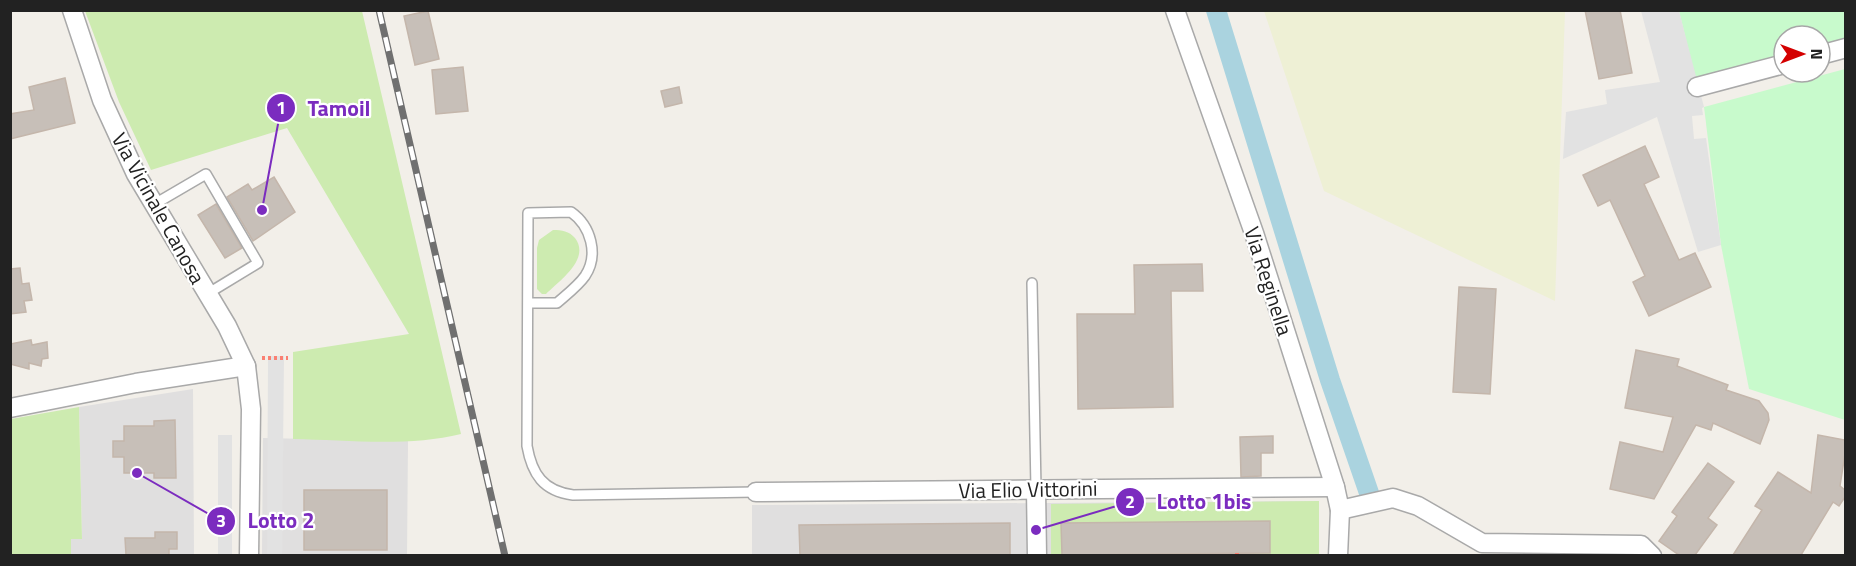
<svg xmlns="http://www.w3.org/2000/svg" width="1856" height="566" viewBox="0 0 1856 566" font-family="'Titillium Web',sans-serif">
<rect width="100%" height="100%" fill="#f2efe9"/>
<g fill="#e0dfdf">
<polygon points="193,389 194,555 71,555 71,539 82,538 79,407"/>
<polygon points="263,438 408,441 407,555 262,556"/>
<polygon points="1319,501 1319,555 752,555 752,505"/>
</g>
<polygon fill="#eef0d5" points="1264,11 1565,11 1555,301 1324,191"/>
<g fill="#cdebb0">
<path d="M85,11H362L461,434C410,447 346,440 293,439V352L409,334L287,128L151,170L119,102Z"/>
<path d="M553,230C562,230 569,231 575,238C591,259 559,281 546,294H542L537,289V248L539,240Z"/>
<polygon points="79,407 82,539 71,539 71,555 11,555 11,419"/>
<polygon points="1319,501 1319,555 1051,555 1051,504"/>
</g>
<g fill="#c8facc">
<polygon points="1679,11 1845,11 1845,38 1820,46 1820,36 1784,36 1784,56 1696,81"/>
<polygon points="1845,69 1845,420 1749,389 1721,245 1704,107"/>
</g>
<g fill="#e2e2e2">
<polygon points="1641,11 1679,11 1704,107 1702,108 1703,115 1692,116 1694,139 1706,138 1721,245 1698,252 1657,117 1563,159 1566,112 1607,104 1605,90 1660,82"/>
<polygon points="268,356 284,356 282,555 267,555"/>
<rect x="218" y="435" width="14" height="120"/>
</g>
<g fill="none" stroke-linecap="round" stroke-linejoin="round">
<polyline stroke="#aad3df" stroke-width="20" points="1216,10 1330,380 1369,493"/>
</g>
<g fill="#c7bfb8" stroke="#c4b6ab" stroke-width="1.5">
<polygon points="1585,10 1620,10 1632,73 1599,79"/>
<polygon points="428,11 439,59 415,65 404,16"/>
<polygon points="463,67 468,111 436,114 432,70"/>
<polygon points="65,78 75,123 10,139 10,114 34,110 29,87"/>
<polygon points="679,87 682,103 665,107 661,91"/>
<polygon points="1645,146 1659,177 1644,184 1679,260 1695,253 1711,287 1649,316 1633,282 1645,276 1610,200 1598,206 1583,175"/>
<polygon points="274,177 295,212 253,241 227,197 248,184 252,190"/>
<polygon points="216,204 242,248 225,258 198,215"/>
<polygon points="1202,264 1203,291 1171,291 1173,407 1078,409 1077,314 1135,314 1134,265"/>
<polygon points="20,268 22,284 29,283 32,300 24,301 26,312 10,314 10,269"/>
<polygon points="1459,287 1496,289 1490,394 1453,392"/>
<polygon points="31,340 32,345 47,342 48,358 42,359 41,366 29,363 29,369 10,364 10,344"/>
<polygon points="1636,350 1679,359 1677,366 1728,385 1726,390 1759,401 1768,413 1769,420 1760,444 1713,423 1711,430 1696,425 1654,499 1610,489 1620,442 1663,452 1673,417 1625,408"/>
<polygon points="175,420 176,478 154,478 154,473 124,473 124,457 113,457 113,441 124,441 124,426 154,426 154,421"/>
<polygon points="1818,435 1845,440 1845,454 1840,486 1845,490 1845,497 1839,506 1833,502 1801,555 1733,555 1762,510 1755,506 1778,472 1811,493"/>
<polygon points="1273,436 1273,453 1261,453 1261,476 1241,477 1240,437"/>
<polygon points="1708,463 1734,482 1708,518 1717,525 1695,555 1679,555 1659,541 1677,516 1672,512"/>
<rect x="304" y="490" width="83" height="60"/>
<polygon points="1270,521 1270,553 1062,555 1061,523"/>
<polygon points="1010,523 1010,555 800,555 799,525"/>
<polygon points="155,532 177,532 177,549 169,549 169,555 126,555 125,538 155,538"/>
</g>
<g fill="none" stroke-linecap="round" stroke-linejoin="round">
<defs>
<g id="service">
<polyline points="153,205 206,174 258,263 207,294"/>
<polyline points="1032,283 1036,489"/>
<path d="M528,303H557C566,295 578,286 585,276C599,255 591,226 571,212L528,213L527,446C532,474 543,491 573,495L756,492"/>
</g>
<g id="minor">
<polyline points="72,10 102,100 136,174 227,326 246,366 251,409 249,556"/>
<polyline points="1175,10 1254,233 1335,487 1340,510 1338,556"/>
<polyline points="1820,55 1846,48"/>
<polyline points="1697,87 1784,64"/>
<polyline points="10,408 136,383 246,366"/>
<polyline points="1036,489 1037,556"/>
<polyline points="756,492 1335,487"/>
<polyline points="1340,510 1393,498 1418,506 1482,543 1641,545 1652,556"/>
</g>
</defs>
<use href="#service" stroke="#a9a9a9" stroke-width="12"/>
<use href="#minor" stroke="#a9a9a9" stroke-width="21"/>
<g stroke="#fa8072" stroke-width="4" stroke-dasharray="3 3" stroke-linecap="butt">
<polyline points="262,358 288,358"/>
<polyline points="1237,553 1237,556"/>
<polyline points="1140,554 1140,556"/>
<polyline points="1102,555 1102,556"/>
<polyline points="1199,556 1199,554"/>
</g>
<use href="#service" stroke="#fff" stroke-width="9"/>
<use href="#minor" stroke="#fff" stroke-width="18"/>
<defs>
<polyline id="rail" points="379,10 505,556"/>
</defs>
<use href="#rail" stroke="#707070" stroke-width="7"/>
<use href="#rail" stroke="#fff" stroke-width="4.5" stroke-dasharray="14" stroke-linecap="butt"/>
</g>
<g text-anchor="middle" dominant-baseline="central" stroke-width="4.5" stroke-linejoin="round" paint-order="stroke">
<g font-size="21" fill="#222" stroke="#fff">
<text transform="translate(159 208) rotate(61)">Via Vicinale Canosa</text>
<text transform="translate(1269 281) rotate(72)">Via Reginella</text>
<text transform="translate(1028 489) rotate(-1)">Via Elio Vittorini</text>
</g>
</g>
<path fill="none" stroke="#7b2cbf" stroke-width="2" d="M262 210L281 108M1036 530L1130 502M137 473L221 521"/>
<g fill="#7b2cbf" stroke="#fff" stroke-width="2">
<circle cx="262" cy="210" r="6"/>
<circle cx="1036" cy="530" r="6"/>
<circle cx="137" cy="473" r="6"/>
<circle cx="281" cy="108" r="15"/>
<circle cx="1130" cy="502" r="15"/>
<circle cx="221" cy="521" r="15"/>
</g>
<g font-size="18" text-anchor="middle" font-weight="bold" fill="#fff">
<text x="281" y="114">1</text>
<text x="1130" y="508">2</text>
<text x="221" y="527">3</text>
</g>
<g font-size="22" text-anchor="middle" font-weight="bold" fill="#7b2cbf" stroke="#fff" stroke-width="4.5" stroke-linejoin="round" paint-order="stroke">
<text x="339" y="116">Tamoil</text>
<text x="1204" y="509">Lotto 1bis</text>
<text x="281" y="528">Lotto 2</text>
</g>
<rect width="1856" height="566" fill="none" stroke="#222222" stroke-width="24"/>
<g transform="translate(1802 54) rotate(90)"><circle r="28" fill="#ffffff" stroke="#a7a7a7" stroke-width="1.5"/>
<path d="M0-4.5L10 22L0 15L-10 22Z" fill="#d40000"/>
<text y="-9" font-size="16" font-weight="bold" text-anchor="middle" fill="#222222">N</text>
</g>
</svg>
